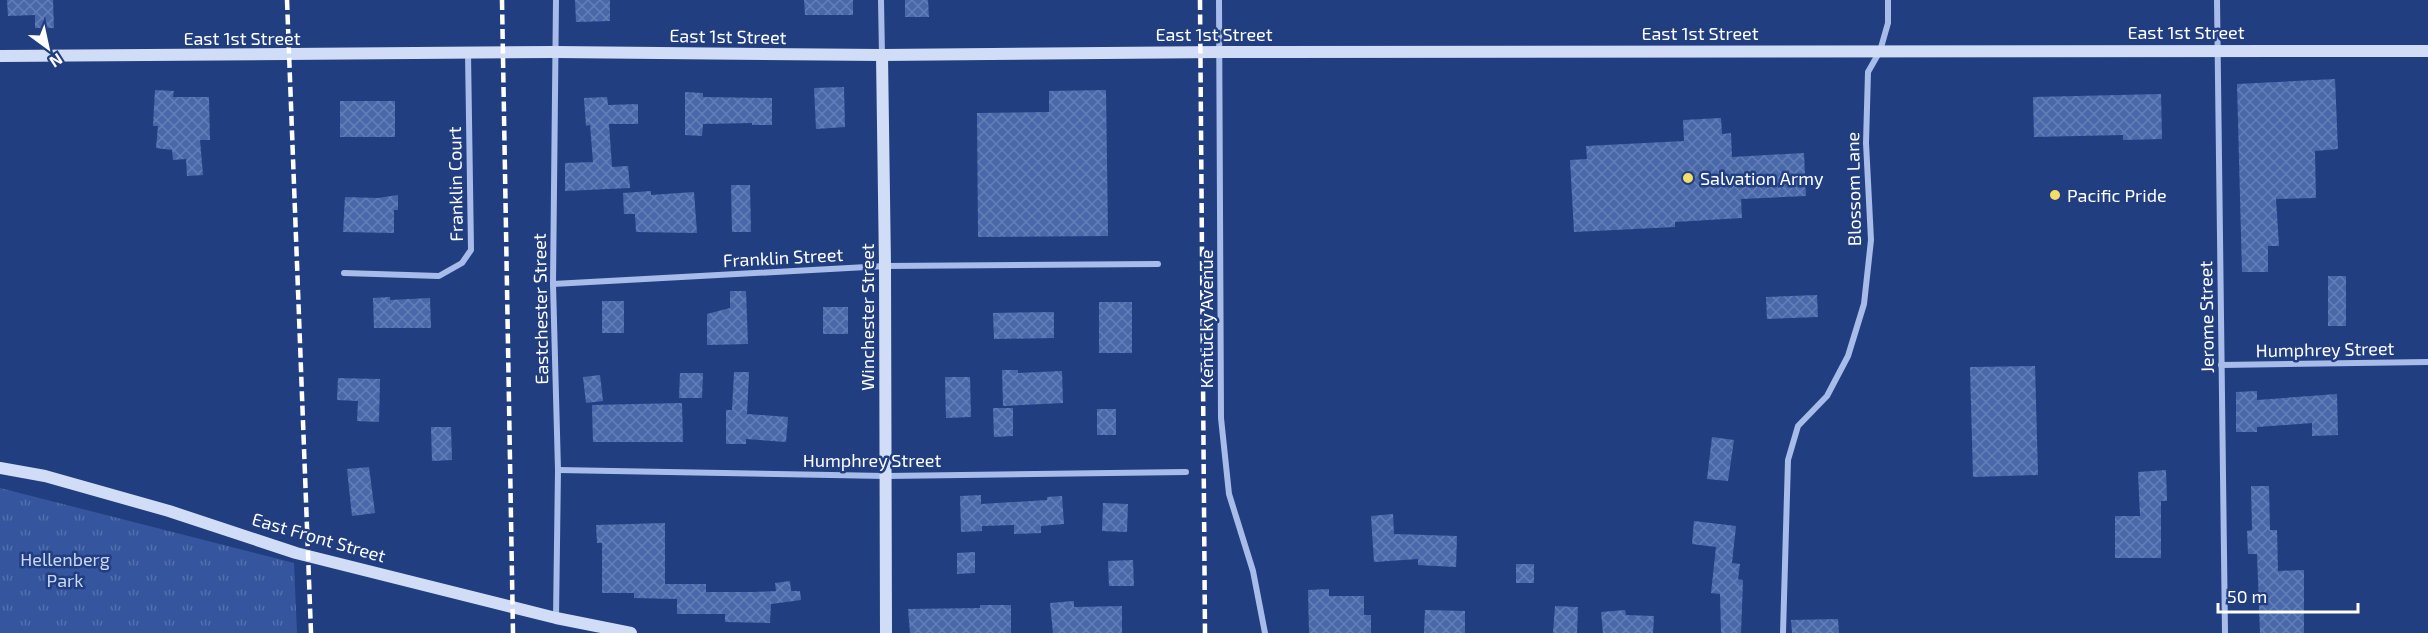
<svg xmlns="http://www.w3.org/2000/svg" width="2428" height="633" viewBox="0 0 2428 633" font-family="'Exo 2',sans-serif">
<defs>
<pattern id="park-tufts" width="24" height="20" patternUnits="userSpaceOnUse" patternTransform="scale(1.5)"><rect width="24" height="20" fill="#35569e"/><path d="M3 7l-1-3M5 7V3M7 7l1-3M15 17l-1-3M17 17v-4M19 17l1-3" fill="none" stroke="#536fad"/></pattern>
<pattern id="building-cross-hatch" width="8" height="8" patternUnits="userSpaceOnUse" patternTransform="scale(1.5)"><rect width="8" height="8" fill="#4968aa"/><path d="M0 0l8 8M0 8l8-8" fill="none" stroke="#647fb7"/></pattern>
</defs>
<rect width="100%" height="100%" fill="#213e80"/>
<polygon fill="url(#park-tufts)" points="0,488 294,563 297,633 0,633"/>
<g fill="url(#building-cross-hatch)">
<polygon points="7,0 53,0 54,28 35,28 35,15 8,16"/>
<polygon points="575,0 610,0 610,21 576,22"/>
<polygon points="804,0 853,0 853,15 805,15"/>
<polygon points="905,0 928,0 929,17 905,17"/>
<polygon points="2335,79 2338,149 2315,151 2316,198 2276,199 2279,246 2268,246 2268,272 2242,272 2237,84"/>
<polygon points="844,87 845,127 816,129 814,88"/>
<polygon points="155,90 174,91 173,97 209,97 210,140 200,140 203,175 187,176 186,159 173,160 172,150 156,148 158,126 153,126"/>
<polygon points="1106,90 1108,236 978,237 977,113 1049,112 1049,91"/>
<polygon points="685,92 703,93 703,97 772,98 772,125 752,125 752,123 703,124 702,136 685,135"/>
<polygon points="2161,94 2162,139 2123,140 2123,135 2034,137 2033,97"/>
<polygon points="607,97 608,105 638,104 638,124 609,124 612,167 628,166 630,188 565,191 565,163 593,162 590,125 586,126 584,98"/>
<rect x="340" y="101" width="55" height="36"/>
<polygon points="1721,118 1722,134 1731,133 1732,157 1804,153 1806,196 1741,199 1742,218 1675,222 1675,227 1574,232 1570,160 1587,159 1586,146 1684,141 1683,120"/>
<polygon points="731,185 750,185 751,232 732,232"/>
<polygon points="651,191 651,195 694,192 697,233 636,232 635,214 624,214 623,193"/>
<polygon points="398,195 398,210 394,210 394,233 343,232 345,197 378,198"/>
<rect x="2328" y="276" width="18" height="50"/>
<polygon points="730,291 746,291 748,344 707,345 707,314 730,308"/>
<polygon points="1817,295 1818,317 1767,319 1766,297"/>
<polygon points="390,297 390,300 430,298 431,328 374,328 373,298"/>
<rect x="602" y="301" width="22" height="32"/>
<rect x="1099" y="302" width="33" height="51"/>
<rect x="823" y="307" width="25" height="27"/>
<polygon points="1054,312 1054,338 994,339 993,313"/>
<polygon points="2035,366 2038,475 1973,477 1970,367"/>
<polygon points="1002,370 1018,370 1018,373 1062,371 1063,403 1003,406"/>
<polygon points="734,372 749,372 747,414 788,417 786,442 746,439 746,444 726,444 726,410 732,410"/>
<polygon points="680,373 703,373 702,398 679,398"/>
<polygon points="600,375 603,401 586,403 583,377"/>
<polygon points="945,377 970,377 971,417 946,418"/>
<polygon points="338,378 380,379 379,422 357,421 358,401 337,400"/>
<polygon points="2257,391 2257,400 2337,394 2338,435 2312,436 2312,423 2257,427 2257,432 2236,432 2236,392"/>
<polygon points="682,403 683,442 593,442 592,405"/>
<polygon points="993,408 1013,408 1013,436 994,437"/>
<rect x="1097" y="409" width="19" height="26"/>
<polygon points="431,427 451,427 452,460 432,461"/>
<polygon points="1712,437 1734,440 1728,481 1707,479"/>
<polygon points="369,467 375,513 352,516 347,469"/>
<polygon points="2166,470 2167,501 2161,501 2161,558 2115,558 2115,516 2140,516 2138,472"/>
<polygon points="2251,486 2269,486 2270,530 2277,530 2278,571 2304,570 2304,633 2260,633 2257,554 2248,554 2247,531 2252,530"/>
<polygon points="981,495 981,504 1047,500 1047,497 1062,496 1064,524 1041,526 1041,533 1014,534 1014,525 982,526 982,531 961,532 960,496"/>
<polygon points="1103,503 1128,504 1127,532 1102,531"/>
<polygon points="1393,514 1394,534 1457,536 1456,567 1418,565 1418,559 1374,562 1371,516"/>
<polygon points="1694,521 1736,526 1732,563 1740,564 1738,579 1743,580 1741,633 1721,633 1720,594 1711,593 1716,547 1692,544"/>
<polygon points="665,523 665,584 706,584 706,592 754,592 776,591 775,583 790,581 791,591 800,591 801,600 771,604 770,623 725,622 725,614 677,614 677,599 634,598 634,593 602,593 602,543 597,543 596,525"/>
<polygon points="975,552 975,573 957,574 957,553"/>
<polygon points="1133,560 1134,586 1109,586 1108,561"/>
<rect x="1516" y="564" width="18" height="19"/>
<polygon points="1329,589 1329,596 1364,596 1364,615 1371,615 1371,633 1309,633 1308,590"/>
<polygon points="1074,601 1074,607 1122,606 1122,633 1053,633 1050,603"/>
<polygon points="980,605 1011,605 1011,633 910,633 908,609 980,608"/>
<polygon points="1555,606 1578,607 1577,633 1553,633"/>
<polygon points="1425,610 1465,611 1465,633 1424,633"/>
<polygon points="1625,610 1626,615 1654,616 1653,633 1603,633 1601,612"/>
<polygon points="1838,619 1839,633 1792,633 1791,620"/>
</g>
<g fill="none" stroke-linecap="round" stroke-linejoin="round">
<g stroke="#a7bce8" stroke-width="6">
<polyline points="556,0 553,284 558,470 556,618"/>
<polyline points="881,0 882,55"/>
<polyline points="1219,0 1221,418 1229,494 1253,571 1265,633"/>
<polyline points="2217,0 2225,633"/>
<polyline points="344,273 439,276 462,263 471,250 468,53"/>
<polyline points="553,284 885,266 1158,264"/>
<polyline points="2221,365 2428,362"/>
<polyline points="558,470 886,476 1186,472"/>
<polyline points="1783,633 1788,460 1798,426 1827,396 1848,356 1864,304 1871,240 1866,143 1868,72 1880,51 1888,23 1888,0"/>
</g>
<g stroke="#d1dcf6" stroke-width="12">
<polyline points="882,55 885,266 886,633"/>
<polyline points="0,56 555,52 882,55 1221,52 2428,51"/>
<polyline points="0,468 45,476 169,511 296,553 556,618 631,633"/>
</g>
<g stroke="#fff" stroke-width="4.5" stroke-dasharray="10 4.5" stroke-linecap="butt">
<polyline points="287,0 311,633"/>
<polyline points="502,0 513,633"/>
<polyline points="1200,0 1205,633"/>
</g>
</g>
<g fill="#f4de68" stroke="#213e80" stroke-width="2">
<circle cx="1688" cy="178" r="6"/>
<circle cx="2055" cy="195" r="6"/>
</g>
<g text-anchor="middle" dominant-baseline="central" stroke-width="5" stroke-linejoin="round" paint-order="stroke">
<g font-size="18" fill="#fff" stroke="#213e80">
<text x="2186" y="32">East 1st Street</text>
<text x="1700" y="33">East 1st Street</text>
<text x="1214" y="34">East 1st Street</text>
<text transform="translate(728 36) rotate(1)">East 1st Street</text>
<text x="242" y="38">East 1st Street</text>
<text transform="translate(455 184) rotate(-91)">Franklin Court</text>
<text transform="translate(1853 189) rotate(-91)">Blossom Lane</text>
<text transform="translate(783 257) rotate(-3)">Franklin Street</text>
<text transform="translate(540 309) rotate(-91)">Eastchester Street</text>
<text transform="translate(867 317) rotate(-90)">Winchester Street</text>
<text transform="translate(2206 317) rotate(-91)">Jerome Street</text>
<text transform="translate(1206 319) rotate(-90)">Kentucky Avenue</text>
<text transform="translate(2325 349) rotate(-1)">Humphrey Street</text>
<text x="872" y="460">Humphrey Street</text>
<text transform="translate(319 537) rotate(16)">East Front Street</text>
</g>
<g font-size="18" fill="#fff" stroke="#213e80" text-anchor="start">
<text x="1700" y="178">Salvation Army</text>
<text x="2067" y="195">Pacific Pride</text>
</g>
<g font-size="18" fill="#cad8f6" stroke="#213e80">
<text x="65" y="559">Hellenberg<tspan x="65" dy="21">Park</tspan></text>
</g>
</g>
<g transform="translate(48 48) rotate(147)" stroke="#213e80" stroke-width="4.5" paint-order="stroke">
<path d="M0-4.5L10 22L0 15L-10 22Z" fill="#ffffff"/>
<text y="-9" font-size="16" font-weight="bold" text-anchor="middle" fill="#ffffff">N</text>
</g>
<path d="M2218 603v9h140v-9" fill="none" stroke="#ffffff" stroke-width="3"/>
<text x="2227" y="603" font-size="18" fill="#ffffff" stroke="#213e80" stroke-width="4.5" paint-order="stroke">50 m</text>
</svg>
